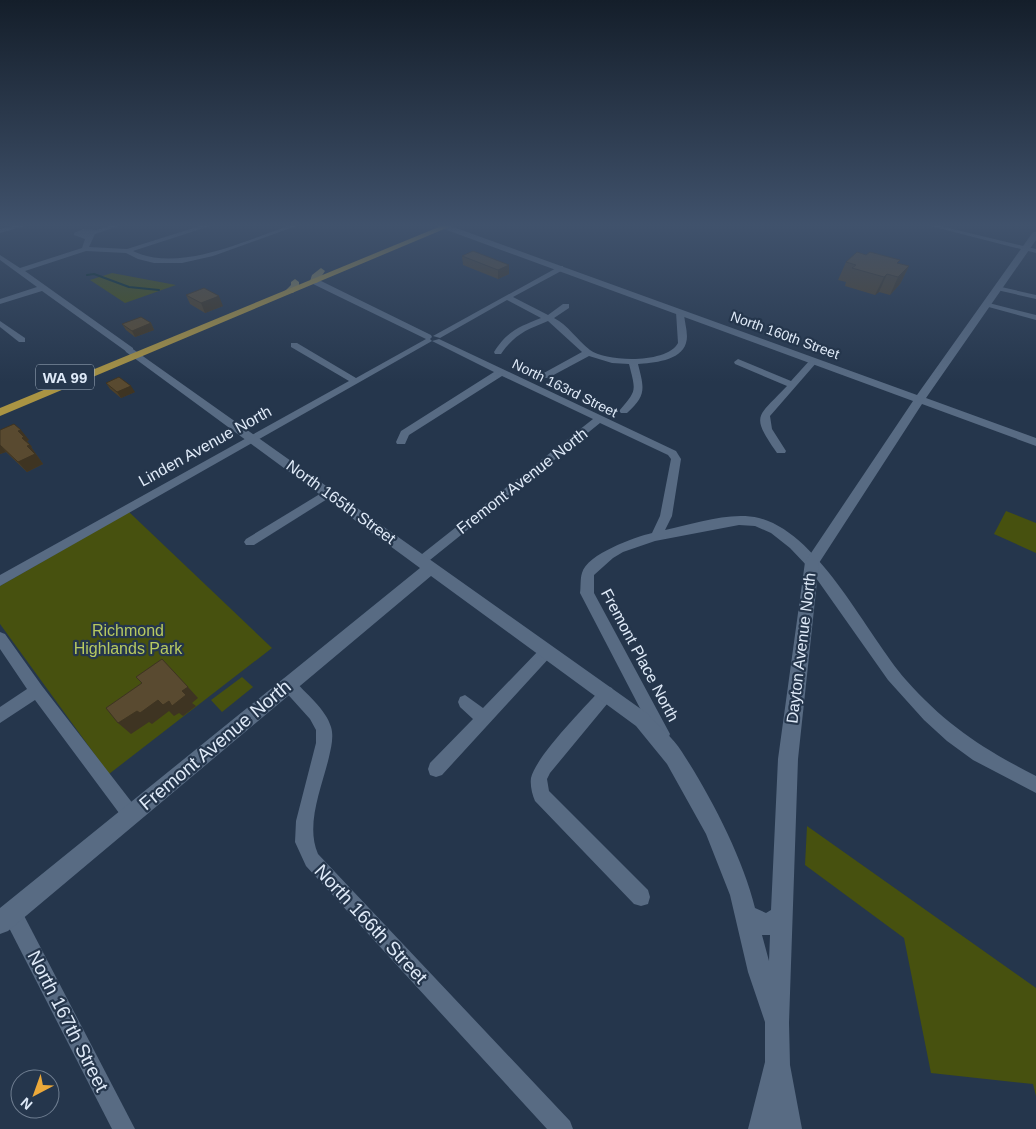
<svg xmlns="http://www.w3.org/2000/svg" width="1036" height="1129" viewBox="0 0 1036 1129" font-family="Arial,sans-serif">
<rect width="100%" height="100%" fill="#25364c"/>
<g fill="#47510f">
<polygon points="112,273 176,285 125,303 90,280"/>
<polygon points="1006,511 1036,523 1036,553 994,534"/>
<polygon points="129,512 272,648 109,774 0,624 0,586"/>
<polygon points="242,677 253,687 222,712 211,700"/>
<polygon points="807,826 1036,988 1036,1096 1033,1084 931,1073 904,938 805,865"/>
</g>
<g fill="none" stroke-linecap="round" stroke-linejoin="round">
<polyline stroke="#052b2b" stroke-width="2" points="87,275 94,274 129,287 159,290"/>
<g fill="#586b83" fill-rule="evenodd">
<polygon points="22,224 31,224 0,233 0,229"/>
<path d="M117,224H125L95,234L89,247L127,249L206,224H214L213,225L133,251C179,274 248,239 294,224H302L213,256L182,263H154L138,259L126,253L86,251L25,271L133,348V352H127L42,291L0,304V299L37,287L0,260V255L20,268L82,248L85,239L74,235V233L83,229L96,230Z"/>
<polygon points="923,224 932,224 1036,249 1036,253"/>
<path d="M560,266H563V270L513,297L548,315L563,304H569V308L554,318C568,325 577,340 590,350C606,362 667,364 678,343L676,312L680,310L684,312C684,322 689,334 686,343C681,361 652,363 638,364C644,388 647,395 627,413H621L619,411C637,390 636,392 629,364L612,363L589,356L548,378H542V374L582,352L548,321C526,330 515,334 501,354H495L494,352C507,331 519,327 541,318L507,300L440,338L433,336Z"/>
<path d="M311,279H317L431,335L432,337L430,339L432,341L439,339L676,451L681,459L672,516L665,530C694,524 730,511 759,518C820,534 866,634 906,680C946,725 983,749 1036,776V793L973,760L947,741L924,720L888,680L809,568L790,548L771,533L755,526L739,525L655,541L623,552L613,558L594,575V593L670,734L668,739L662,741L656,739L580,593C581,587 580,579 582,573C587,554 635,537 652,533L660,516L671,459L668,455L600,423L425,564H417L415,561L417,558L593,419L502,376L409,435L405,444H397L396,442L401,431L494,372L432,341L0,586V575L349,381L291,347V343H297L356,378L426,339L311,283Z"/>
<polygon points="997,286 1036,295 1036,299 997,290"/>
<polygon points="985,302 1036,315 1036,320 985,306"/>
<polygon points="0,321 25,338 25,342 19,342 0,327"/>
<path d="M738,359L791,381L810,360L813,359L817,362L770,416L772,429L786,451L785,453H777C750,414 757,418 787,386L735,364L734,362Z"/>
<polygon points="328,489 334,493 332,496 254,545 246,545 244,542 246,539"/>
<polygon points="0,632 5,634 42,686 137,809 140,815 137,821 131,824 125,821 35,700 0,723 0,707 27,689 0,649"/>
<polygon points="546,646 551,648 553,652 551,656 442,775 436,777 430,775 428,769 430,763 473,719 460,707 458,702 460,697 465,695 483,708 541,648"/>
<path d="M288,677L293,679C305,693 326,709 331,727C334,737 331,748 329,757C322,787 305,825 318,854L570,1121L573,1129H547L306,866L295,842L296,821L316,743V730L310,719L283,689L281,684L283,679Z"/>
<path d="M607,686L612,688L614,693L612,698L550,773L547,779L549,791L648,890L650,897L648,904L641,906L634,904L535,801C532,794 530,785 531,778C536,756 585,707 602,688Z"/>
<polygon points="12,904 19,906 135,1129 112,1129 5,920 3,913 5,906"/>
</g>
<path fill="#586b83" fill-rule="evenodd" d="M436,224H445L917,395L1033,232H1036V240L926,398L1036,438V446L922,404L819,563L798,759L789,1023L790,1065L802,1129H748L765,1062V1022L748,972L730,895L706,834L667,764L636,726L431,576L8,931L0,934V908L420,568L126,352L125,350L130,347L648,714C659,726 673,738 682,752C710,795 743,858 755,908L766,913L771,910L778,759L805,562L913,401L436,226ZM762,935H770L769,961Z"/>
<g fill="#89845d" fill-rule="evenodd">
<polygon points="321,268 325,271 317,283 311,283 310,281 312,275"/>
<polygon points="295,279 299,282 299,286 293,293 287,293 285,291 291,285 291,282"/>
</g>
<polygon fill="#aa9443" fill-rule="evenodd" points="446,224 456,224 0,416 0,408"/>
</g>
<g fill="#4d4029">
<polygon points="462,256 509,274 498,279 463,265"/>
<polygon points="846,262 898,264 909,266 900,284 890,295 879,292 875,295 845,286 846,282 838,280"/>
<polygon points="186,295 223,306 205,313 190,304"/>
<polygon points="151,323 154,330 135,337 126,330 122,324"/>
<polygon points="106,383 135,392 121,398 110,389"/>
<polygon points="0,430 29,440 27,441 32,447 31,447 43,464 27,472 6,452 0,454"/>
</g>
<g fill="#3e3422">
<polygon points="509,265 509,274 498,279 498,270"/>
<polygon points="909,266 900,284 890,295 898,277"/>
<polygon points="887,274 879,292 875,295 884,277"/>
<polygon points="219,296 223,306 205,313 201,303"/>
<polygon points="151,323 154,330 135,337 132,331"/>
<polygon points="131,386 135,392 121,398 117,392"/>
<polygon points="21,430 29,440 27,441 32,447 31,447 43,464 27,472 18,462 27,446 22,438 18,431"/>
<polygon points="0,445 6,452 0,454"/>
<polygon points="188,687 198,698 192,703 196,706 183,716 179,713 174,716 169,711 152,724 149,722 131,734 118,723 137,711 158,700"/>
</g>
<g fill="#594a30" stroke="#3e3422">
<polygon points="473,251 509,265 498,270 462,256"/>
<polygon points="857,252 866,255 870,252 900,260 897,263 909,266 898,277 887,274 884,277 852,268 856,265 846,262"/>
<polygon points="204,288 219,296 201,303 186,295"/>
<polygon points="141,317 151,323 132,331 122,324"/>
<polygon points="119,377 131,386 117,392 106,383"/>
<polygon points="14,424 21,430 18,431 24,437 22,438 30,445 27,446 35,454 18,462 0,445 0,430"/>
<polygon points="162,659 188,687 182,691 186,695 172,706 169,701 163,705 158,700 140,713 137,711 118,723 106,708 142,683 136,677"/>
</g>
<linearGradient id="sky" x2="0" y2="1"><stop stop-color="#141e2a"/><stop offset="0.59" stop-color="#40526c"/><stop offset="1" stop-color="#40526c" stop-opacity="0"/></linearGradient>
<rect width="1036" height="382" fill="url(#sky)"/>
<g text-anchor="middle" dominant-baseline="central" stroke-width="4.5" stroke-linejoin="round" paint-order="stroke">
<g font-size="14" fill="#dfeaf8" stroke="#25364c">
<text transform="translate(785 335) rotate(20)">North 160th Street</text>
<text transform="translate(565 388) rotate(26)">North 163rd Street</text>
</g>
<rect fill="#25364c" stroke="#a7b4c4" stroke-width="1" x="36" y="364.5" width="58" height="25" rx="4"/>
<g font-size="15" font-weight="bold" fill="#dfeaf8">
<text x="65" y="377">WA 99</text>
</g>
<g font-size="16" fill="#dfeaf8" stroke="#25364c">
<text transform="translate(205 446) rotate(-29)">Linden Avenue North</text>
<text transform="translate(522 481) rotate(-38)">Fremont Avenue North</text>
<text transform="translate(341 502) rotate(36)">North 165th Street</text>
<text transform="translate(801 648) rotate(-83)">Dayton Avenue North</text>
<text transform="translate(640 655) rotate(62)">Fremont Place North</text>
</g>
<g font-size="16" fill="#b7c961" stroke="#25364c">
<text x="128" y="630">Richmond<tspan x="128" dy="18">Highlands Park</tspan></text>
</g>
<g font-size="19" fill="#dfeaf8" stroke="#25364c">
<text transform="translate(215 745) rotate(-40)">Fremont Avenue North</text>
<text transform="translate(371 924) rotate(47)">North 166th Street</text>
<text transform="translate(68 1021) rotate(63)">North 167th Street</text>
</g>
</g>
<g transform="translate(35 1094) rotate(221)"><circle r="24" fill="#25364c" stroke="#6f7e91"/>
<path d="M0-4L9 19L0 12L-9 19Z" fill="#eca93a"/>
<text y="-8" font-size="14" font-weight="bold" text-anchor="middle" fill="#dfeaf8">N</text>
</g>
</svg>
